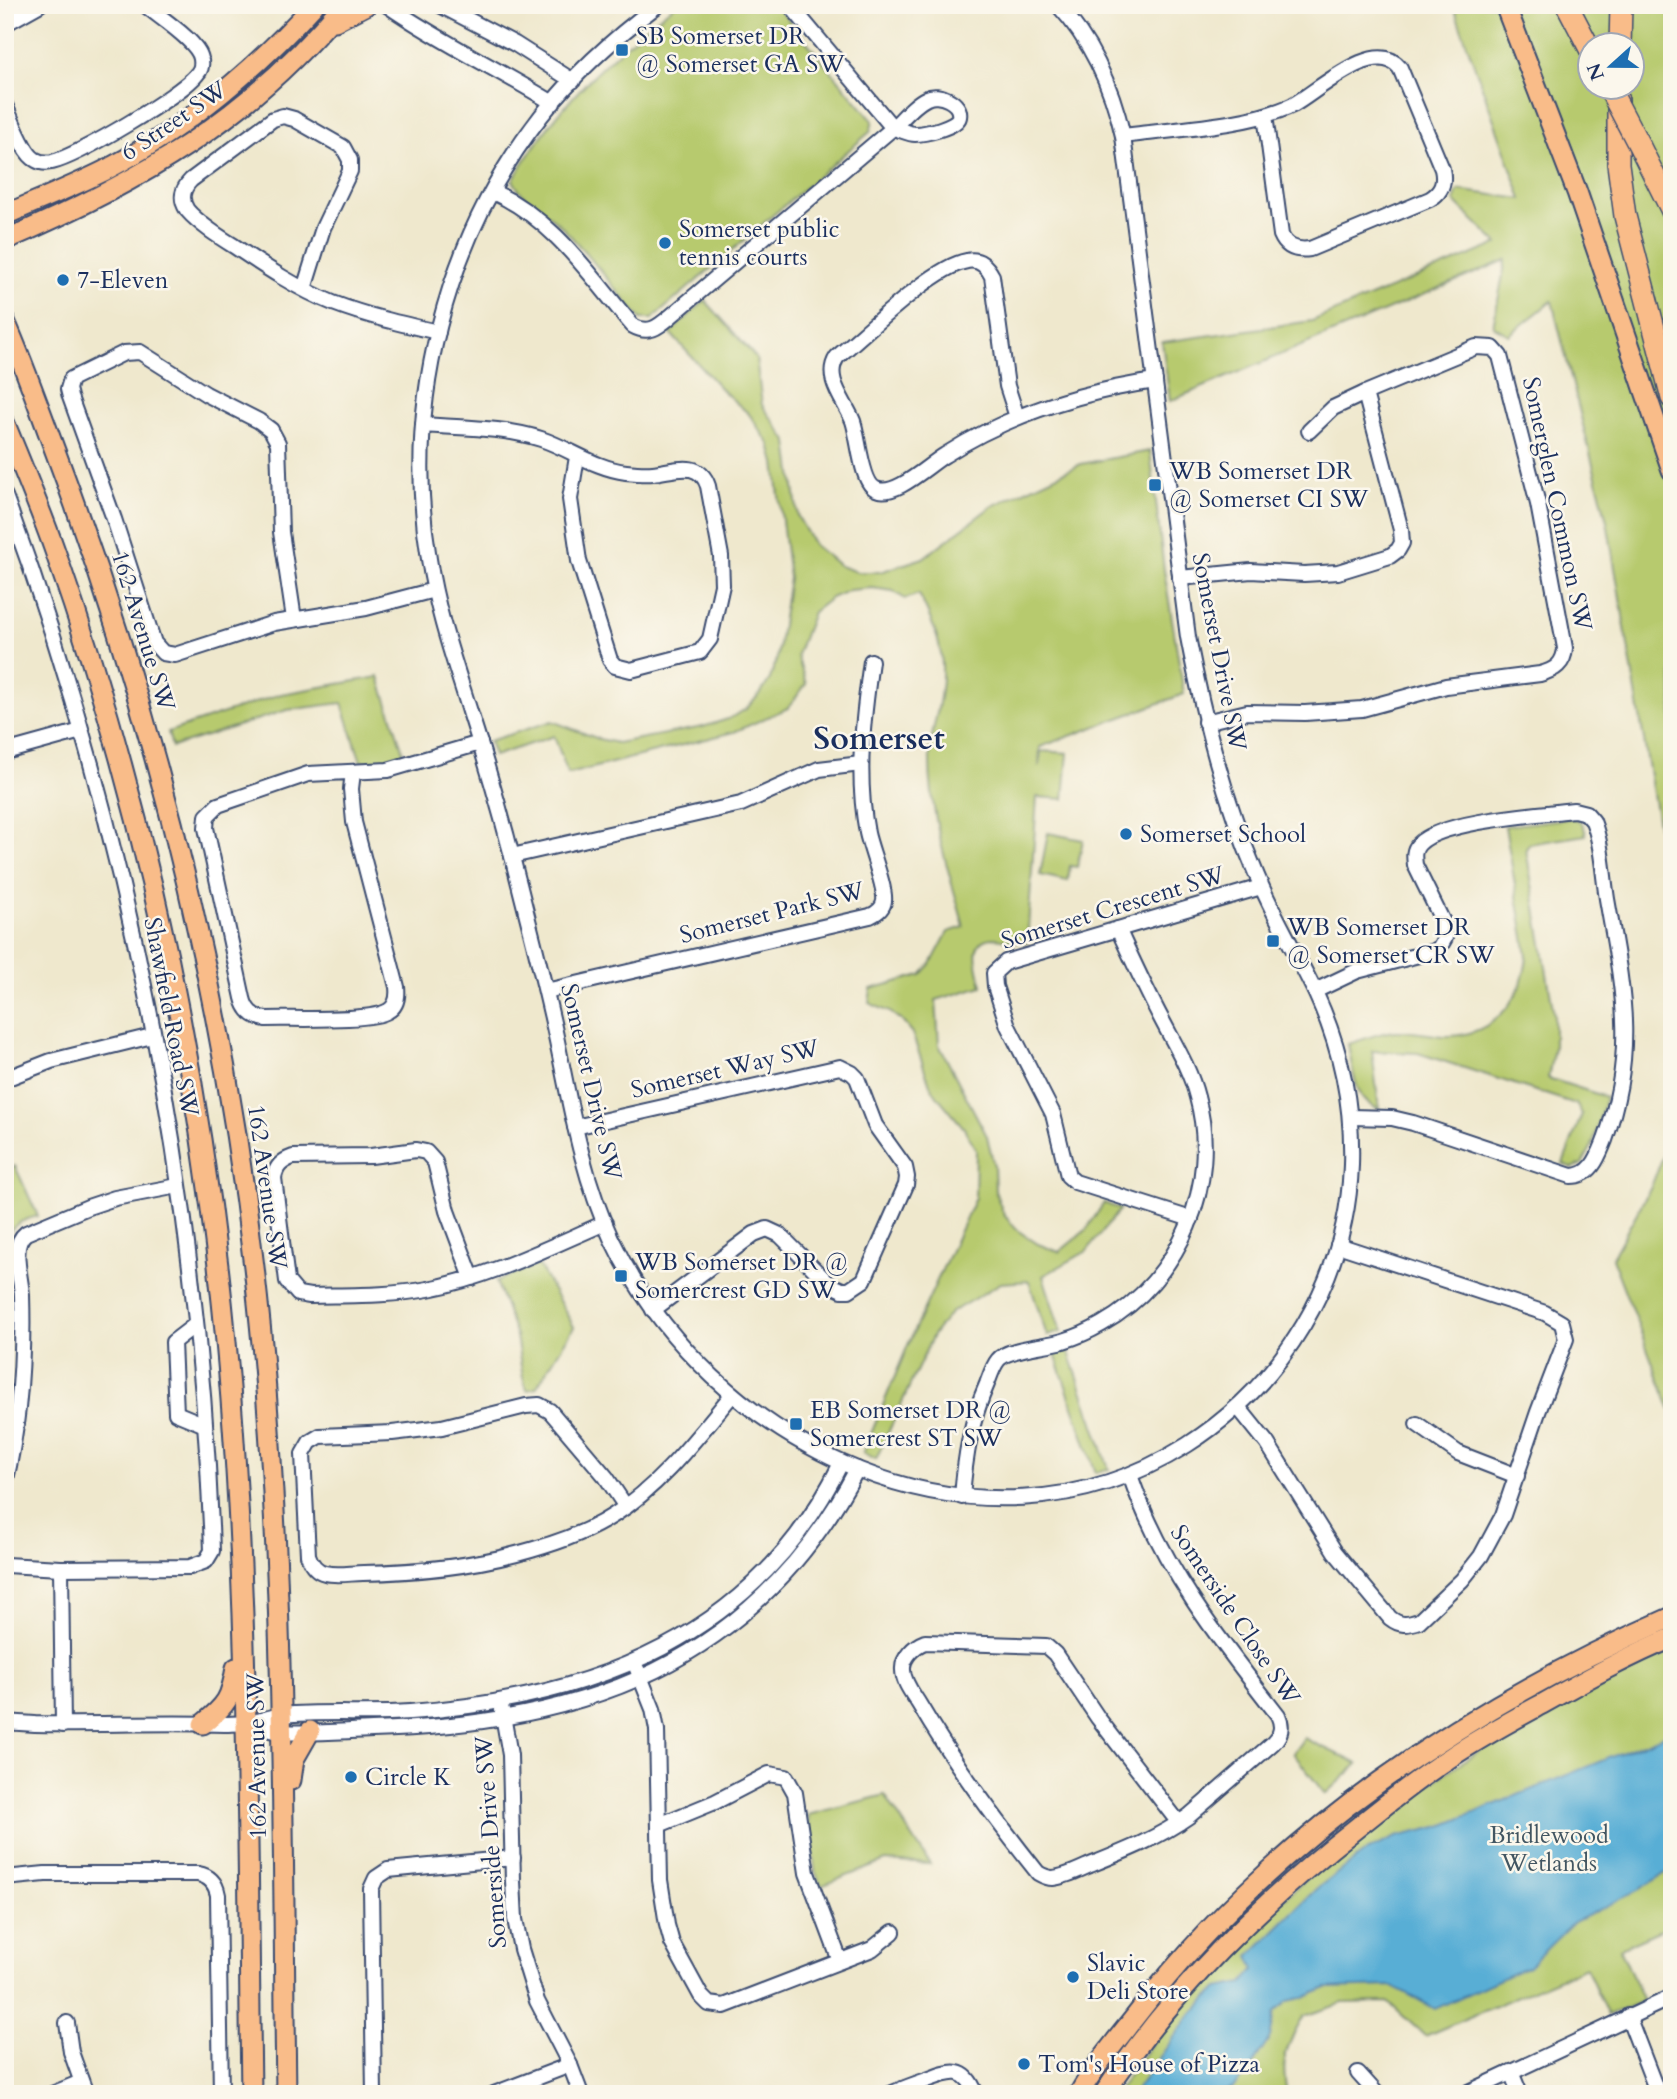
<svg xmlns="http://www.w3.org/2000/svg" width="1677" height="2099" viewBox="0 0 1677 2099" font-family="Cardo,serif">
<rect width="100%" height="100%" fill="#fbf7ec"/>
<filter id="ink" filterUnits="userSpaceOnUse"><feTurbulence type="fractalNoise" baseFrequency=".0143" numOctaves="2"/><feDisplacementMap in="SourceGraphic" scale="14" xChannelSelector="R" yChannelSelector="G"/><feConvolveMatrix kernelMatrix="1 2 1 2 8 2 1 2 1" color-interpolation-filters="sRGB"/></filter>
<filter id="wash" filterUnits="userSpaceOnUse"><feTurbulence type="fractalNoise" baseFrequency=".00686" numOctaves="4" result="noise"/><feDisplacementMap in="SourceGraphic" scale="28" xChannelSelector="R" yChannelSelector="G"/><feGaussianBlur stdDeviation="1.57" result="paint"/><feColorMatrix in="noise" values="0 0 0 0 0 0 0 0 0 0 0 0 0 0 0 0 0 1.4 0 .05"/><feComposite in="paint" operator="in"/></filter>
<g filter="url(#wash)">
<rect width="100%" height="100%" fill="#efe8cd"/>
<g fill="#b7ca6e" stroke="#697c66" stroke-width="2" fill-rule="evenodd">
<path d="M675,5H776L873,121L870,132L652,319H641C615,289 591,257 563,228C547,211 522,201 513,180C554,108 610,55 675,5Z"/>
<path d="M1453,5H1672V906L1607,521L1552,301L1509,335L1493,326L1506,260L1170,401L1162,342L1312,321L1498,244L1454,201L1458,190L1522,199ZM1590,46H1632V88H1590Z"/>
<path d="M705,300L756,358L762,405L788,442L798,517L814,545L840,566L857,572H880L923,558L992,506L1081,464L1150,451L1164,570L1184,694L1040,747L1039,767L1041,751L1068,753L1064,799L1037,797L1027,943C1016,943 1004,938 993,938C966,939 979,972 982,986L936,1000L939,1045L987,1136L994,1166L995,1191L1004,1215L1017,1230L1038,1244L1059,1252L1086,1230L1104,1203L1120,1209L1087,1251L1043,1276L1061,1332L1047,1336L1029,1281L1001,1283L950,1313L933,1335L876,1459L863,1453L913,1333L975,1198L976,1150L964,1128L938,1097L930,1085L912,1033L902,1021L890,1012L869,1003L871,989L921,975L931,964L948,932L964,927C949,871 930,819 930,760C929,738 937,718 940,697C947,655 937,631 919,594L905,599L893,591L872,588L850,590L831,598L813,612L797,655L806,684L788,708L734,732L568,774L554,736L494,756L489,741L552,721L599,739L617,743L703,727L728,719L746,709L760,694L770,679L777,658L789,578L775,463L770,445L749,414L723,391L670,333Z"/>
<polygon points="379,677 404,755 370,763 361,762 342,703 287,710 172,747 168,732 281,694"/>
<path d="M1573,818C1582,821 1584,825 1586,835L1529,844L1526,849L1554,1015V1047L1548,1078L1606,1097L1592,1146L1582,1164L1573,1168L1563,1164L1582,1114L1576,1104L1418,1053L1372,1051L1379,1109C1353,1102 1353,1067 1348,1044C1363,1040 1380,1032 1395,1031C1413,1030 1431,1036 1449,1036C1495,1035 1524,997 1527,955L1505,826Z"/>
<polygon points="1048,833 1083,840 1077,867 1070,866 1068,881 1040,875"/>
<polygon points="1672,1134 1672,1413 1612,1258 1650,1189"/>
<path d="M15,1166L38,1216C22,1220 9,1225 5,1243V1170Z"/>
<polygon points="538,1264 574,1327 536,1388 527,1390 523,1378 516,1336 496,1281"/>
<polygon points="1068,1349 1109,1469 1096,1473 1055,1354"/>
<path d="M1672,1650V1925L1620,1948L1643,2001L1608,2016L1586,1967L1425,2036L1388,2002L1343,2003L1304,2016C1286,2047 1280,2058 1287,2094H1116C1221,1937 1366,1815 1529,1721C1552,1708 1575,1693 1599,1681C1622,1670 1647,1661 1672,1650Z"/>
<polygon points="1304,1738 1358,1764 1325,1794 1293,1753"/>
<polygon points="885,1795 930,1864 886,1861 821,1886 815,1871 808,1815"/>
</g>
<polygon fill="#58aed5" stroke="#3a6e9a" stroke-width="2" points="1672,1732 1672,1869 1641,1889 1574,1922 1529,1966 1435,2009 1393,1986 1326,1988 1306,1997 1288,2001 1275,2013 1270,2038 1250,2069 1232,2089 1212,2094 1133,2094 1189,2017 1218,1988 1243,1983 1255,1969 1249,1956 1316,1889 1368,1850 1396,1837 1442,1826"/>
</g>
<g filter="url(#ink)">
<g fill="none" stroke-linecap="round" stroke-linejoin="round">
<defs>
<g id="minor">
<path d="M387,5C440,42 498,69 553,103"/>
<polyline points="440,5 515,44 573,81"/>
<path d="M658,5C615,37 574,74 541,116C445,239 403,406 429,559C437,613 455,663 471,715C489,771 505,827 519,884C532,936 546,988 557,1041C571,1108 582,1176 611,1238C710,1447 978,1577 1187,1445C1283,1384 1347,1279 1351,1165C1353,1106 1341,1048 1316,994C1297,954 1274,917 1257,876C1224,799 1204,720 1188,637L1123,136C1112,87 1092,42 1058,5"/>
<polyline points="5,24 39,5"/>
<path d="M5,105C12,119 23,154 36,160C41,163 47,163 52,162C78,156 181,95 197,74C201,70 202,65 201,59C199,42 159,17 145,5"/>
<path d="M1123,136C1173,129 1249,126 1293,105C1317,92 1376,36 1400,68L1442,169C1445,182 1442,192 1430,199L1310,249C1296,251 1286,247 1281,235L1265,115"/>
<path d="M493,192C554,219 591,277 633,326C649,335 658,327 671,316L893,128C903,118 914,104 927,98C938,92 962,102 959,117C957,127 924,134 915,134C908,134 900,129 893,128L790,5"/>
<path d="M304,289L323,228L350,171V160L343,147L294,119L283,116L273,119L191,180C182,189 180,199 187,210C199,224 218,236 234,246C265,267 298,289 333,303C367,316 402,324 438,332"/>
<path d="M1017,417L1007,386L992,276C987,266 979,258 967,261C934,266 865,334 837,357C823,378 845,401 853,421C859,438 861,483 876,489C895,498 928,465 945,455C1009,414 1080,392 1155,381"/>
<path d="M423,425C462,428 504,427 541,439C571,449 594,468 626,472C635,473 644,474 653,473C674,471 699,459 708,486L721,556L722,585L710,639L700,652L631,670L615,666L610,660L579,561L570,499L577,457"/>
<polyline points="1309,431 1333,408 1365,393"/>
<path d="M5,496C128,829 200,1196 212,1551L206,1561L190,1567L61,1568L5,1565"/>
<path d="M1180,578L1251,571L1304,574L1338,572L1390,556L1398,550L1402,543L1401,530L1365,393L1476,347L1493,348L1500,356L1538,504L1565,648C1564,664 1555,670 1540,674L1446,686L1362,709L1305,713L1247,712L1205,722"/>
<polyline points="294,619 281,532 278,443 271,430 259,421 206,394 140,352 124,353 71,379 68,389 70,397 114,519 154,643 163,653 175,655 274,623 366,608 434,590"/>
<polyline points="5,752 81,731"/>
<path d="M353,772L351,789L354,822L397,987C398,996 397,1006 388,1011C371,1022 290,1018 266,1019C253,1017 246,1011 243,998L206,828L207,816L218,805L308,774L388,770L480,743"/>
<polyline points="512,856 741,804 819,769 861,764"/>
<path d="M546,991L870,916C877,913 883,909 884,901C886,888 870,848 867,833C856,775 863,719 871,661"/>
<path d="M1315,991L1357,971L1438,950L1445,938L1444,924L1415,865C1414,857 1413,850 1419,844C1440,821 1541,814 1574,810L1586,813L1593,821C1602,844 1603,874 1607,899C1623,990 1637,1050 1605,1140C1598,1157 1592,1176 1571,1176L1413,1123L1392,1118L1350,1117"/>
<polyline points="5,1079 51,1061 152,1036"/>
<polyline points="575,1127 840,1067 852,1073 857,1078 875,1125 905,1167 907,1177 906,1185 864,1280 849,1290 842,1290 829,1284 780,1235 767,1229 754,1234 653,1310"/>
<polyline points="1191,1219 1075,1182 1068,1176 1053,1114 1008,1026 995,986 994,973 1006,962 1261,887"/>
<path d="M472,1278L447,1211L435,1162L426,1152L416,1150L371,1156L293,1157C282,1161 276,1166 274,1178L287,1281L298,1294L310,1296C349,1295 389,1296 428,1289C490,1277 547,1248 605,1223"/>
<polyline points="195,1325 173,1342 176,1413 205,1425"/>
<path d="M1238,1407L1267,1443L1335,1552L1390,1618C1400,1626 1407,1625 1419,1621L1462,1580L1481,1556L1503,1515L1538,1412L1566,1339L1562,1323L1545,1313L1338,1245"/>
<polyline points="1417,1424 1458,1453 1517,1476"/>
<path d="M1130,1475C1161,1566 1219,1640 1278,1715C1283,1726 1282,1734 1273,1743L1189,1816C1158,1838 1125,1851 1090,1865C1079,1870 1065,1877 1053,1878C1047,1878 1043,1876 1038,1873C995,1819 954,1764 919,1704C913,1694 903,1682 903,1670C902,1658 914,1646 925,1642L1046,1646L1055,1654L1098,1718L1179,1823"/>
<path d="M5,1484C20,1421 24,1359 22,1295C21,1276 10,1245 26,1233L88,1207L115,1198L178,1186"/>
<path d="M962,1497C965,1457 971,1420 987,1384C990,1376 993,1366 998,1360C1007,1348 1048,1346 1063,1341C1077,1337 1090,1331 1102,1324C1180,1280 1221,1183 1197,1097C1190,1069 1175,1045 1162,1020C1146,990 1132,959 1118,929"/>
<path d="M626,1507L606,1477L550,1411L539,1405L526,1406L442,1427L392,1433L320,1436L310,1442L303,1454L308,1555C311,1564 316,1571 325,1573C337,1576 351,1573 363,1573C419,1572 477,1566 531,1550C560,1542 588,1532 614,1515C662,1484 696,1438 732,1395"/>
<polyline points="61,1568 63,1725"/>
<polyline points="637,1669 653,1709 657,1730 660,1880 667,1925 672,1943 701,1996 709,2004 724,2006 872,1949 893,1932"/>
<polyline points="502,1710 510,1755 513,1881 515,1919 521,1949 537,2001 570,2065 581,2094"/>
<path d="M5,1722L35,1724C98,1725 162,1722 225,1724C232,1724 240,1723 247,1724C259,1726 270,1732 283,1732C312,1734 343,1731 372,1730C582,1725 755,1664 857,1469"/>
<path d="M248,1724C259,1721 272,1716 283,1715C326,1711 368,1715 410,1712C593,1699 757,1636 841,1463"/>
<polyline points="659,1825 715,1802 769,1774 786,1777 795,1793 807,1873 840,1961"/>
<path d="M5,1878L45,1874H198C210,1876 216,1884 218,1895L221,2094"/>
<polyline points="1628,2016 1658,2094"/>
<polyline points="67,2023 71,2052 86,2094"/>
<polyline points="1511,2072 1520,2094"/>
<polyline points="1358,2073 1377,2094"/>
<polyline points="52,2094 81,2082"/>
<polyline points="374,2094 371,1889 376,1878 388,1870 513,1858"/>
<polyline points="494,2094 570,2065"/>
<path d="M890,2094C902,2089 915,2084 927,2080C951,2071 965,2065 976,2094"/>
<polyline points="1465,2094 1672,1997"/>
</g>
<g id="major">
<polyline points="1505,5 1577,192 1672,470"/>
<polyline points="335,21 366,5"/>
<path d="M5,215C38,200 72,187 104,171C185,129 253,72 314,5"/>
<path d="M5,240C139,183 249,119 343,5"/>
<path d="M5,321C23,362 38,405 54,448C153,712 222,987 254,1267C286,1542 282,1818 286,2094"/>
<path d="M5,424C22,466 40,508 55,551C137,784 191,1029 219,1274C250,1546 247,1821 251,2094"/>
<path d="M203,1724C227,1705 231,1698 236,1668"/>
<polyline points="291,1780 294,1759 310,1731"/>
<path d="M1079,2094C1096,2064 1117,2040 1138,2013C1275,1835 1468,1706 1672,1617"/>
<path d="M1104,2094C1173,1989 1261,1903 1359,1826C1388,1803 1417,1779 1448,1759C1479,1738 1511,1721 1544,1703C1585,1680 1628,1656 1672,1638"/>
</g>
<g id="highway">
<polyline points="1567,5 1590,49"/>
<polyline points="1620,46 1621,5"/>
<polyline points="1618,100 1618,164 1625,216 1672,398"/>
<polyline points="1640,147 1672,211"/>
</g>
</defs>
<use href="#minor" stroke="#3b4b6f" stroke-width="18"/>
<use href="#major" stroke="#3b4b6f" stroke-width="23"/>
<use href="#highway" stroke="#3b4b6f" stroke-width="24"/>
<use href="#minor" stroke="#fff" stroke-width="14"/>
<use href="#major" stroke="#f9bc89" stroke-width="19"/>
<use href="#highway" stroke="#f9bc89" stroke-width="21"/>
<defs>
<polyline id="highway-bridge" points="1609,88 1640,147"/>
</defs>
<use href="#highway-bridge" stroke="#3b4b6f" stroke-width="24" stroke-linecap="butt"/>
<use href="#highway-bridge" stroke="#f9bc89" stroke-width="21"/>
</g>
</g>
<g fill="#1f6fb2" stroke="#fbf7ec" stroke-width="2.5">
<rect x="615" y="43" width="14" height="14" rx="3.5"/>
<circle cx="665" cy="243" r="7"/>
<circle cx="63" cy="280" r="7"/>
<rect x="1148" y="478" width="14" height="14" rx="3.5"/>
<circle cx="1126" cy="834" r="7"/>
<rect x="1266" y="934" width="14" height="14" rx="3.5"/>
<rect x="614" y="1269" width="14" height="14" rx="3.5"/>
<rect x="789" y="1417" width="14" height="14" rx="3.5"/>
<circle cx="351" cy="1777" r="7"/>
<circle cx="1073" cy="1977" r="7"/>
<circle cx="1024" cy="2064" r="7"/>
</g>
<g text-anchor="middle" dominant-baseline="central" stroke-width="5" stroke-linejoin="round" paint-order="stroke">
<g font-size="24" fill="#1b2f5e" stroke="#fbf7ec" text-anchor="start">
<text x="636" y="36">SB Somerset DR<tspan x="636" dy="28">@ Somerset GA SW</tspan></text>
<text x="679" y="229">Somerset public<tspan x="679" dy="28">tennis courts</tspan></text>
<text x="77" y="280">7-Eleven</text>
<text x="1169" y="471">WB Somerset DR<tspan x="1169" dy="28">@ Somerset CI SW</tspan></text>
<text x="1140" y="834">Somerset School</text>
<text x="1287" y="927">WB Somerset DR<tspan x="1287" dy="28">@ Somerset CR SW</tspan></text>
<text x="635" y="1262">WB Somerset DR @<tspan x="635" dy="28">Somercrest GD SW</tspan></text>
<text x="810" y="1410">EB Somerset DR @<tspan x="810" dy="28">Somercrest ST SW</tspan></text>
<text x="365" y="1777">Circle K</text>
<text x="1087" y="1963">Slavic<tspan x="1087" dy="28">Deli Store</tspan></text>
<text x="1038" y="2064">Tom's House of Pizza</text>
</g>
<g font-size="24" fill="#1b2f5e" stroke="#fbf7ec">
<text transform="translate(174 121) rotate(-34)">6 Street SW</text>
<text transform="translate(1557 504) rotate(78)">Somerglen Common SW</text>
<text transform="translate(143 631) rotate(73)">162 Avenue SW</text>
<text transform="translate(1219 652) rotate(79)">Somerset Drive SW</text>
<text transform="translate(1113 908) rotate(-17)">Somerset Crescent SW</text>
<text transform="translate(772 913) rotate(-14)">Somerset Park SW</text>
<text transform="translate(171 1017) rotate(79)">Shawfield Road SW</text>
<text transform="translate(725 1069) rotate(-13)">Somerset Way SW</text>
<text transform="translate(591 1082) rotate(77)">Somerset Drive SW</text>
<text transform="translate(267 1187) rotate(82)">162 Avenue SW</text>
<text transform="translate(1235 1615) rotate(56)">Somerside Close SW</text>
<text transform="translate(257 1756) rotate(-91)">162 Avenue SW</text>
<text transform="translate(491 1842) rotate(-94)">Somerside Drive SW</text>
</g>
<g font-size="24" fill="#425662" stroke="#fbf7ec">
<text x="1549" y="1835">Bridlewood<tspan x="1549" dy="28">Wetlands</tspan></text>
</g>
<g font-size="32" font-weight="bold" fill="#1b2f5e" stroke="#fbf7ec">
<text x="879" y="739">Somerset</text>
</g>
</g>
<rect width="1677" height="2099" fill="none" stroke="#fbf7ec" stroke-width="28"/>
<g transform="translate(1611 66) rotate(249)"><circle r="33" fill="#fbf7ec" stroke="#a1a7b3" stroke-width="2"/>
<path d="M0-5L12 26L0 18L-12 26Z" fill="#1f6fb2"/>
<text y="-10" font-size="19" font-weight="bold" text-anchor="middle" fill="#1b2f5e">N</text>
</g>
</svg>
